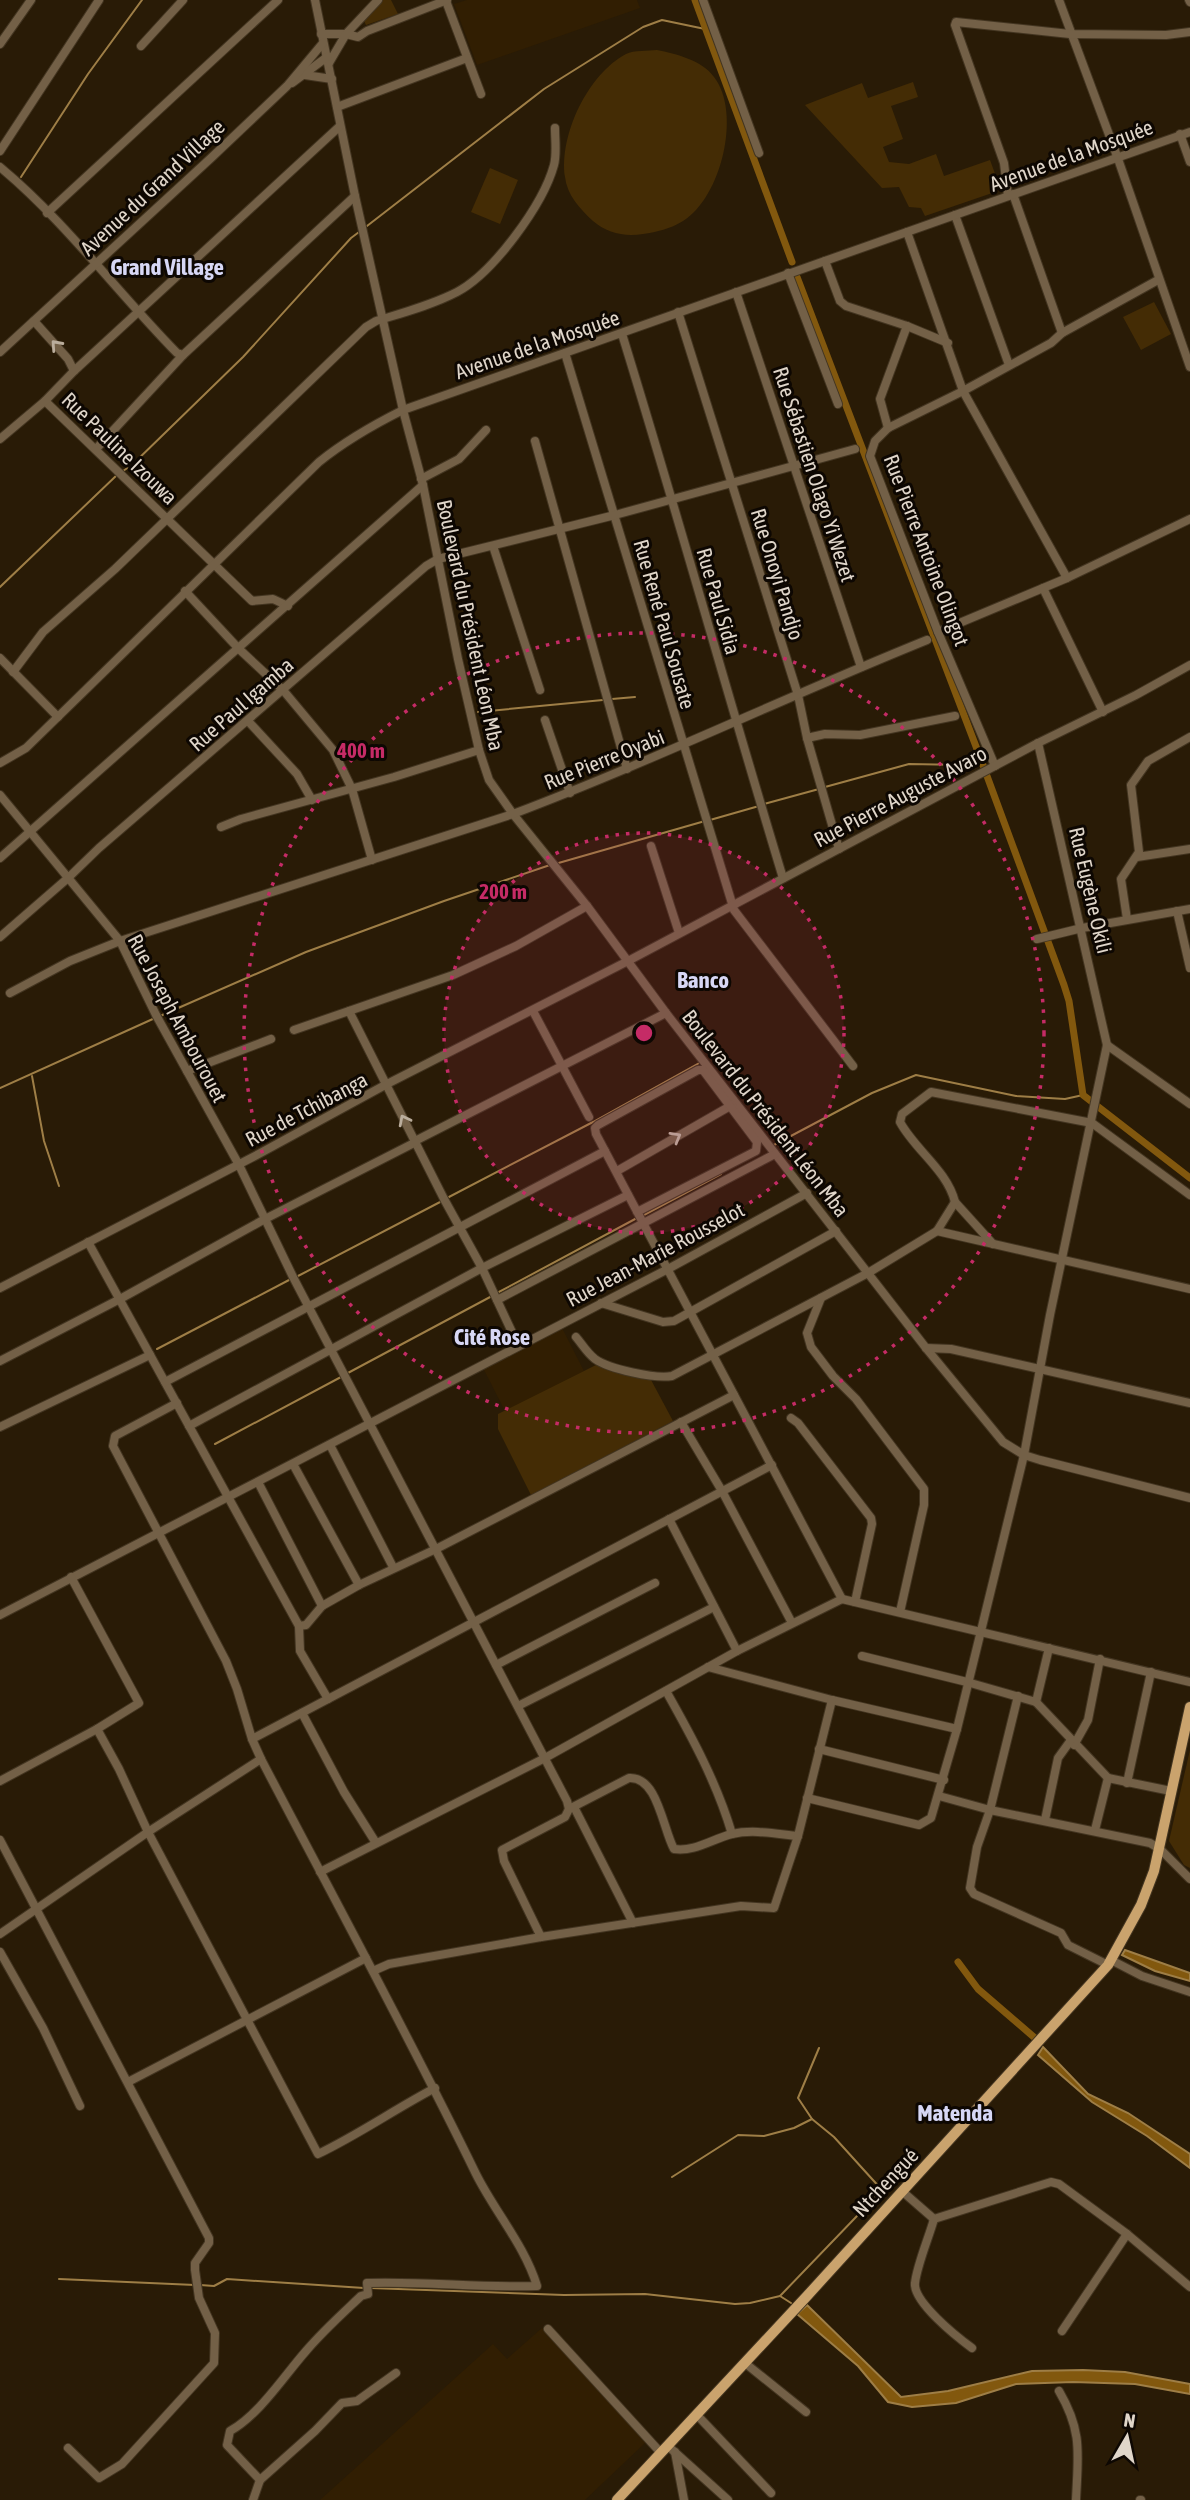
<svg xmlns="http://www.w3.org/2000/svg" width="1190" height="2500" viewBox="0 0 1190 2500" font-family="'Asap Condensed',sans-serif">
<rect width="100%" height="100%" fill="#291b06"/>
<g fill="#311e02">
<polygon points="467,0 637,0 640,8 477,65 454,4"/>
<polygon points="562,1328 584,1371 505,1411 483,1368"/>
<polygon points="542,2328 646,2442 585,2500 320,2500 493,2344 507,2359"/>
</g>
<g fill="#442c05">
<polygon points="380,0 391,0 398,14 366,25 362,17"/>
<path d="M657,50C676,54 702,60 714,77C742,113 721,198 683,221C670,229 657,232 643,234C624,237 607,233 593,221C580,209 567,195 565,177C559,135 588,74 626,54C634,50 648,51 657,50Z"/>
<polygon points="913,82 918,97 891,106 903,139 883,147 889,162 909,164 936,154 944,176 990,160 1001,190 925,216 921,208 909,207 899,187 882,188 805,105 862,83 868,98"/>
<polygon points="490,168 518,180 500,224 471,212"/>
<polygon points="1154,302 1171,334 1141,350 1123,317"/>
<polygon points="596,1365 650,1378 673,1421 531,1495 498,1429 498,1414"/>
<polygon points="1190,1750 1190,1868 1184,1865 1169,1841"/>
</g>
<g fill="#82580e" stroke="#9e7e46" stroke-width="2">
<polygon points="1125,1950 1190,1973 1190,1981 1155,1971 1122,1955"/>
<polygon points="1043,2047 1088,2094 1128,2113 1190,2154 1190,2168 1147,2136 1092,2102 1038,2055"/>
<polygon points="807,2305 901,2397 948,2391 1032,2371 1083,2370 1125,2372 1190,2384 1190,2394 1135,2384 1073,2382 1016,2384 956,2403 912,2407 888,2402 858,2366 797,2314"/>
</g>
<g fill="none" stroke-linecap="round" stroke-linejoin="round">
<g stroke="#9e7e46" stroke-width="2">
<polyline points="21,177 88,74 142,0"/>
<polyline points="367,226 544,89 643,27 662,20 705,29"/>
<polyline points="123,471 132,465 243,357 351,238 359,232"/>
<polyline points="0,587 118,474"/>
<polyline points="612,699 635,697"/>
<polyline points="478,712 603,700"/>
<polyline points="825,787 909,764 964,765 980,757"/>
<polyline points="764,804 819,789"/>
<polyline points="710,820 759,806"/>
<polyline points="555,864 705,821"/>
<polyline points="160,1016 306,952 444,901 550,865"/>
<polyline points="32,1076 44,1141 59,1186"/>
<polyline points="0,1088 155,1018"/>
<polyline points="772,1146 872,1093 916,1075 1016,1096 1065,1099 1083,1095"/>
<polyline points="447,1198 593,1122 701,1062"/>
<polyline points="642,1216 721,1174"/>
<polyline points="298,1276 442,1201"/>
<polyline points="497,1293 637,1218"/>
<polyline points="157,1349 289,1280"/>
<polyline points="346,1374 492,1296"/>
<polyline points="215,1444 341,1377"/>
<polyline points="672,2177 738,2135 764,2136 794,2128 812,2119"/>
<polyline points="59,2279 195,2285"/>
<polyline points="200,2285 214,2286 227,2279 364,2288"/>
<polyline points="370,2288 564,2295 645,2294 735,2304 750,2303 780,2296"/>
<polyline points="791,2303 780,2296 882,2190 834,2137 812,2119 798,2098 819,2048"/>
</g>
<g stroke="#82580e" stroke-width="7">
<polyline points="695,0 792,262"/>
<polyline points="797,277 980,757 1064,985 1069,1001 1083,1095 1190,1178"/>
<polyline points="958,1962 978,1989 1035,2038"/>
</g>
<defs>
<g id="minor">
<polyline points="315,0 355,196 403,410 423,485 458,659 479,750 489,780 513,814 587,906 666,1013 926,1348 1003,1442 1024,1455 1040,1460 1190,1498"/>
<polyline points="703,0 759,153"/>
<polyline points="1059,0 1117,156 1190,367"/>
<polyline points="1189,0 1190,2"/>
<polyline points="446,1 481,94"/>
<polyline points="321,34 346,34 358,37 367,31 447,0"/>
<polyline points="0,44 31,0"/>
<polyline points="141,46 183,0"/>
<polyline points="329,63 346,34 378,0"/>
<polyline points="305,75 332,79"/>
<polyline points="292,83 327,57"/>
<polyline points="337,107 467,58"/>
<polyline points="1180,134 1190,162"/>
<polyline points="0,151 99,0"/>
<path d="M0,167C64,220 118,293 177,353L183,355L355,196"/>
<polyline points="1013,194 1062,333"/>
<polyline points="1008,196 1004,163 955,25 956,22 1070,34 1166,35 1190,32"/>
<polyline points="47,213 278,0"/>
<polyline points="955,215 1009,365"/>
<polyline points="907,232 963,391 1067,578"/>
<polyline points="825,261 840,301 846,306 907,326 948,343"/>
<polyline points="788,273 838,404"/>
<polyline points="736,292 861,667"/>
<polyline points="678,312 798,695 807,738 839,849"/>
<polyline points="34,321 68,359 74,371"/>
<path d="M622,334C678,515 728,697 783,878"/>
<polyline points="0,352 211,158 287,86 323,43"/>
<polyline points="565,353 734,910 853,1066"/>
<polyline points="45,401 252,601 273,599 288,606"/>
<polyline points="888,428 880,399 907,326"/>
<polyline points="0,439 45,401 74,371 340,126"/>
<polyline points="535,441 627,769"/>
<polyline points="96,449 183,355"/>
<polyline points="421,479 459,459 486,430"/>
<polyline points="493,546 540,690"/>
<polyline points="1043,588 1103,712"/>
<polyline points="185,591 239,649 283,690 333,750 352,789 372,860"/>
<polyline points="938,632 1067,578 1190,519"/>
<polyline points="0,658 58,717"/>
<path d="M13,672L43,632L115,569L366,327L376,321C402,313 432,305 457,292C493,273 543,205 554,165C557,154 555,140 555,128"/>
<polyline points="545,720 570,793"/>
<polyline points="248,721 297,774 312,800"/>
<polyline points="807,738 825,734 860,735 955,716"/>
<path d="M0,763L26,748L319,462C345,441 373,425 403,410L1190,132"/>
<polyline points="995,766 938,632 870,456 875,441 888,428 963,391 1051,343 1062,333 1158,280"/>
<polyline points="0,795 120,941 156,1015 239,1165 293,1277 567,1801 569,1809 565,1817 502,1850 504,1861 541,1937"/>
<polyline points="221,827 241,819 394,777 479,750"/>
<polyline points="651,846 679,933"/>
<polyline points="1137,857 1190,849"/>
<polyline points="0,858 423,485"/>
<polyline points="1177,911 1190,968"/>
<polyline points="1127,919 1121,879 1139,852 1131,785 1148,761 1190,737"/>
<polyline points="0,937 68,878 99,848 426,566 438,559 615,515 855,449"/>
<polyline points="1037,939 1082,928 1190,909"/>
<path d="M10,993L70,961L120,941L513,814C653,761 788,696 927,640"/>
<polyline points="349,1011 444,1199 482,1268 518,1345"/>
<polyline points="533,1011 589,1117"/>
<polyline points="294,1030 453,975 516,946 587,906"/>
<polyline points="1107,1045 1190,1104"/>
<polyline points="187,1071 271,1039"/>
<polyline points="415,1141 666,1013"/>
<polyline points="617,1171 732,1105"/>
<path d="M637,1212L756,1151L757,1142L703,1070H698L598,1125L595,1128L596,1134C679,1288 761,1443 842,1599"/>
<polyline points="937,1231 1190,1289"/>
<polyline points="88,1242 299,1626 306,1625 322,1606 359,1585 436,1549 734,1395"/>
<path d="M993,1244L955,1202C947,1170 915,1150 900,1122L902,1114L931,1092L1092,1123L1190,1195"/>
<polyline points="0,1288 255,1156 387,1084 628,961 1038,743 1136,695 1190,665"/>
<polyline points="821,1298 807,1333 811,1347 833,1376 856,1399 924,1489 924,1505 900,1612"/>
<polyline points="497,1300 775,1154"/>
<polyline points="601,1303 663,1322 674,1321 836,1231"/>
<path d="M576,1337C582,1344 587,1353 595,1359C609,1369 655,1379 672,1376L868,1273L937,1231L955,1202"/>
<polyline points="926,1348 951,1349 1190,1403"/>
<polyline points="0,1361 120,1299 265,1219 416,1142"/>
<polyline points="165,1382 605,1151"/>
<polyline points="177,1403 115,1436 113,1446 226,1661 237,1689 252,1739"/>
<polyline points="791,1418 798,1423 871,1518 872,1524 855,1602"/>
<polyline points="681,1422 722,1491 792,1623"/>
<polyline points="189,1426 482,1268 628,1195"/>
<polyline points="0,1427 150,1355"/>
<polyline points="330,1445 393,1567"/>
<polyline points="293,1464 359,1585"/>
<polyline points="258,1482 322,1606"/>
<polyline points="669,1519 737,1651"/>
<polyline points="0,1615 668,1269 807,1193"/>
<polyline points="299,1626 300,1651 328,1699"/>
<polyline points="862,1656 967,1682 1036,1702 1108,1778 1171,1791"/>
<polyline points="496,1665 655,1583"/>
<polyline points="708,1667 832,1700 957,1729"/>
<path d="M666,1691C692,1737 717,1783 732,1834"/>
<polyline points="1018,1696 990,1810 1150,1843 1160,1849 1190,1879"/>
<polyline points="1036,1702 1049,1648"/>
<polyline points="518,1706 714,1607"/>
<polyline points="302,1713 344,1792 376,1843"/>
<path d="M97,1729L119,1769L148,1832L318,2154C358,2135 395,2109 435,2088"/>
<polyline points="1074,1745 1088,1720 1100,1659"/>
<polyline points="819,1749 944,1780"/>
<polyline points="0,1781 97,1729 139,1703 71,1577"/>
<polyline points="1127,1783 1151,1672"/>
<polyline points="939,1796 990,1810 977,1847 970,1888 974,1894 1061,1933 1068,1945 1108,1965"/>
<polyline points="807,1798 919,1825 931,1818 957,1729 1024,1455 1050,1315 1107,1045 1038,743"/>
<polyline points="574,1807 633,1923"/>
<path d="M569,1809L629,1778C658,1776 663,1830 674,1849C695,1852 712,1839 732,1834C753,1829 777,1834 798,1836"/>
<polyline points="1045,1820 1058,1758 1071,1740"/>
<polyline points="1095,1830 1108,1778"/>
<polyline points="0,1840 209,2238 209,2243 195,2263 195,2270 199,2298 215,2333 214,2363 122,2464 99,2478 68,2448"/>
<polyline points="320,1872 545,1758 737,1651 842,1599 1190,1682"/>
<polyline points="0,1934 148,1832 261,1759 252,1739 772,1465"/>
<polyline points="0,1952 43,2028 80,2106"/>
<polyline points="1111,1960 1142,1976 1190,1992"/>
<polyline points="373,1971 389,1964 541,1937 741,1906 774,1908 798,1836 832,1700"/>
<polyline points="128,2082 366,1958"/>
<polyline points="903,2192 934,2219"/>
<polyline points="934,2219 1051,2182 1059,2184 1127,2234 1190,2287"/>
<path d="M934,2219C929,2237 917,2265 915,2283C913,2302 957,2337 972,2348"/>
<polyline points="548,2329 661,2453"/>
<polyline points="1062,2331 1127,2234"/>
<polyline points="745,2363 806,2412"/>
<path d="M1059,2391C1083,2432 1078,2454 1076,2500"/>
<polyline points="697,2415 771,2493"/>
<polyline points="668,2446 728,2500"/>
<polyline points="675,2452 684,2500"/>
<polyline points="260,2480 315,2431 342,2403 357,2401 396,2373"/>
<path d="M253,2500L260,2480L227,2445L230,2431C259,2415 284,2376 306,2351C323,2331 342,2314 361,2296L368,2294L367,2283C424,2281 480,2288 537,2286C525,2246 495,2212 476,2174C408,2034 333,1897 261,1759"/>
<polyline points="1140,2500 1141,2500"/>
</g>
<polyline id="major" points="617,2500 807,2296 1108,1965 1141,1905 1154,1871 1190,1707"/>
</defs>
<use href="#minor" stroke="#433521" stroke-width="10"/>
<use href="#major" stroke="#433521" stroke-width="12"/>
<use href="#minor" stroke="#736047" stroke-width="8"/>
<use href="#major" stroke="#caa36d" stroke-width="10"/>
</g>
<defs><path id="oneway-chevron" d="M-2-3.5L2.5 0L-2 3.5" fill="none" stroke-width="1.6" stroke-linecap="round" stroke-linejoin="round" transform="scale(1.75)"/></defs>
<g stroke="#baad9c">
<use href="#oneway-chevron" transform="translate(56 345) rotate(-132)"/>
<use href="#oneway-chevron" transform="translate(404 1120) rotate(-117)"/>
<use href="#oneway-chevron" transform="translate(676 1137) rotate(-30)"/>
</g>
<circle cx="644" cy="1033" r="200" fill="#c52b66" fill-opacity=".12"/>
<g fill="none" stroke="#c52b66" stroke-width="3.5" stroke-dasharray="3.5 7">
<circle cx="644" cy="1033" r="200"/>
<circle cx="644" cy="1033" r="400"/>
</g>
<g text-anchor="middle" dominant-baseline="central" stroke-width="6" stroke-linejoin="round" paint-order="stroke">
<g font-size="21" fill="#e0d6ca" stroke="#0d0702">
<text transform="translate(1071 155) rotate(-20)">Avenue de la Mosquée</text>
<text transform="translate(152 187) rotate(-43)">Avenue du Grand Village</text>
<text transform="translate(537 344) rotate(-19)">Avenue de la Mosquée</text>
<text transform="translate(120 448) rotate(44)">Rue Pauline Izouwa</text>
<text transform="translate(815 474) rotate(72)">Rue Sébastien Olago Yi Wezet</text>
<text transform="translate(927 550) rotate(69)">Rue Pierre Antoine Olingot</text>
<text transform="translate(778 574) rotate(73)">Rue Onoyi Pandjo</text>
<text transform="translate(719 601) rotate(74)">Rue Paul Sidia</text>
<text transform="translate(665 624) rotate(74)">Rue René Paul Sousate</text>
<text transform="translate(471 625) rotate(78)">Boulevard du Président Léon Mba</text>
<text transform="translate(241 704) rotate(-41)">Rue Paul Igamba</text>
<text transform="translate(604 759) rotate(-22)">Rue Pierre Oyabi</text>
<text transform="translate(900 796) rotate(-28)">Rue Pierre Auguste Avaro</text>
<text transform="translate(1091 890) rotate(77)">Rue Eugène Okili</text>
<text transform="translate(178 1018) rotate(62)">Rue Joseph Ambourouet</text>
<text transform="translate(306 1109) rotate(-28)">Rue de Tchibanga</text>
<text transform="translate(766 1113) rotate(52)">Boulevard du Président Léon Mba</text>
<text transform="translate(655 1254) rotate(-28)">Rue Jean-Marie Rousselot</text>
<text transform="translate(885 2182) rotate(-47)">Ntchengué</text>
</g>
<g font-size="23" font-weight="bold" fill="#d7d7f5" stroke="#0d0702">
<text x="167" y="267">Grand Village</text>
<text x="703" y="980">Banco</text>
<text x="492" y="1337">Cité Rose</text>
<text x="955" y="2113">Matenda</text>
</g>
</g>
<circle cx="644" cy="1033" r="10" fill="#c52b66" stroke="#0d0702" stroke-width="3.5"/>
<g font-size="21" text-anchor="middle" font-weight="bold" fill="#c52b66" stroke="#0d0702" stroke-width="6" stroke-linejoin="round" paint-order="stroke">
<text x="361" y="758">400 m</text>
<text x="503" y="899">200 m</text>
</g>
<g transform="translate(1127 2437) rotate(9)" stroke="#0d0702" stroke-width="5" paint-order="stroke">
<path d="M0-5L12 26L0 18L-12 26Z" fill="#e0d6ca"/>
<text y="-10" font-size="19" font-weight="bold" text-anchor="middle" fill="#e0d6ca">N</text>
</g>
</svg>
